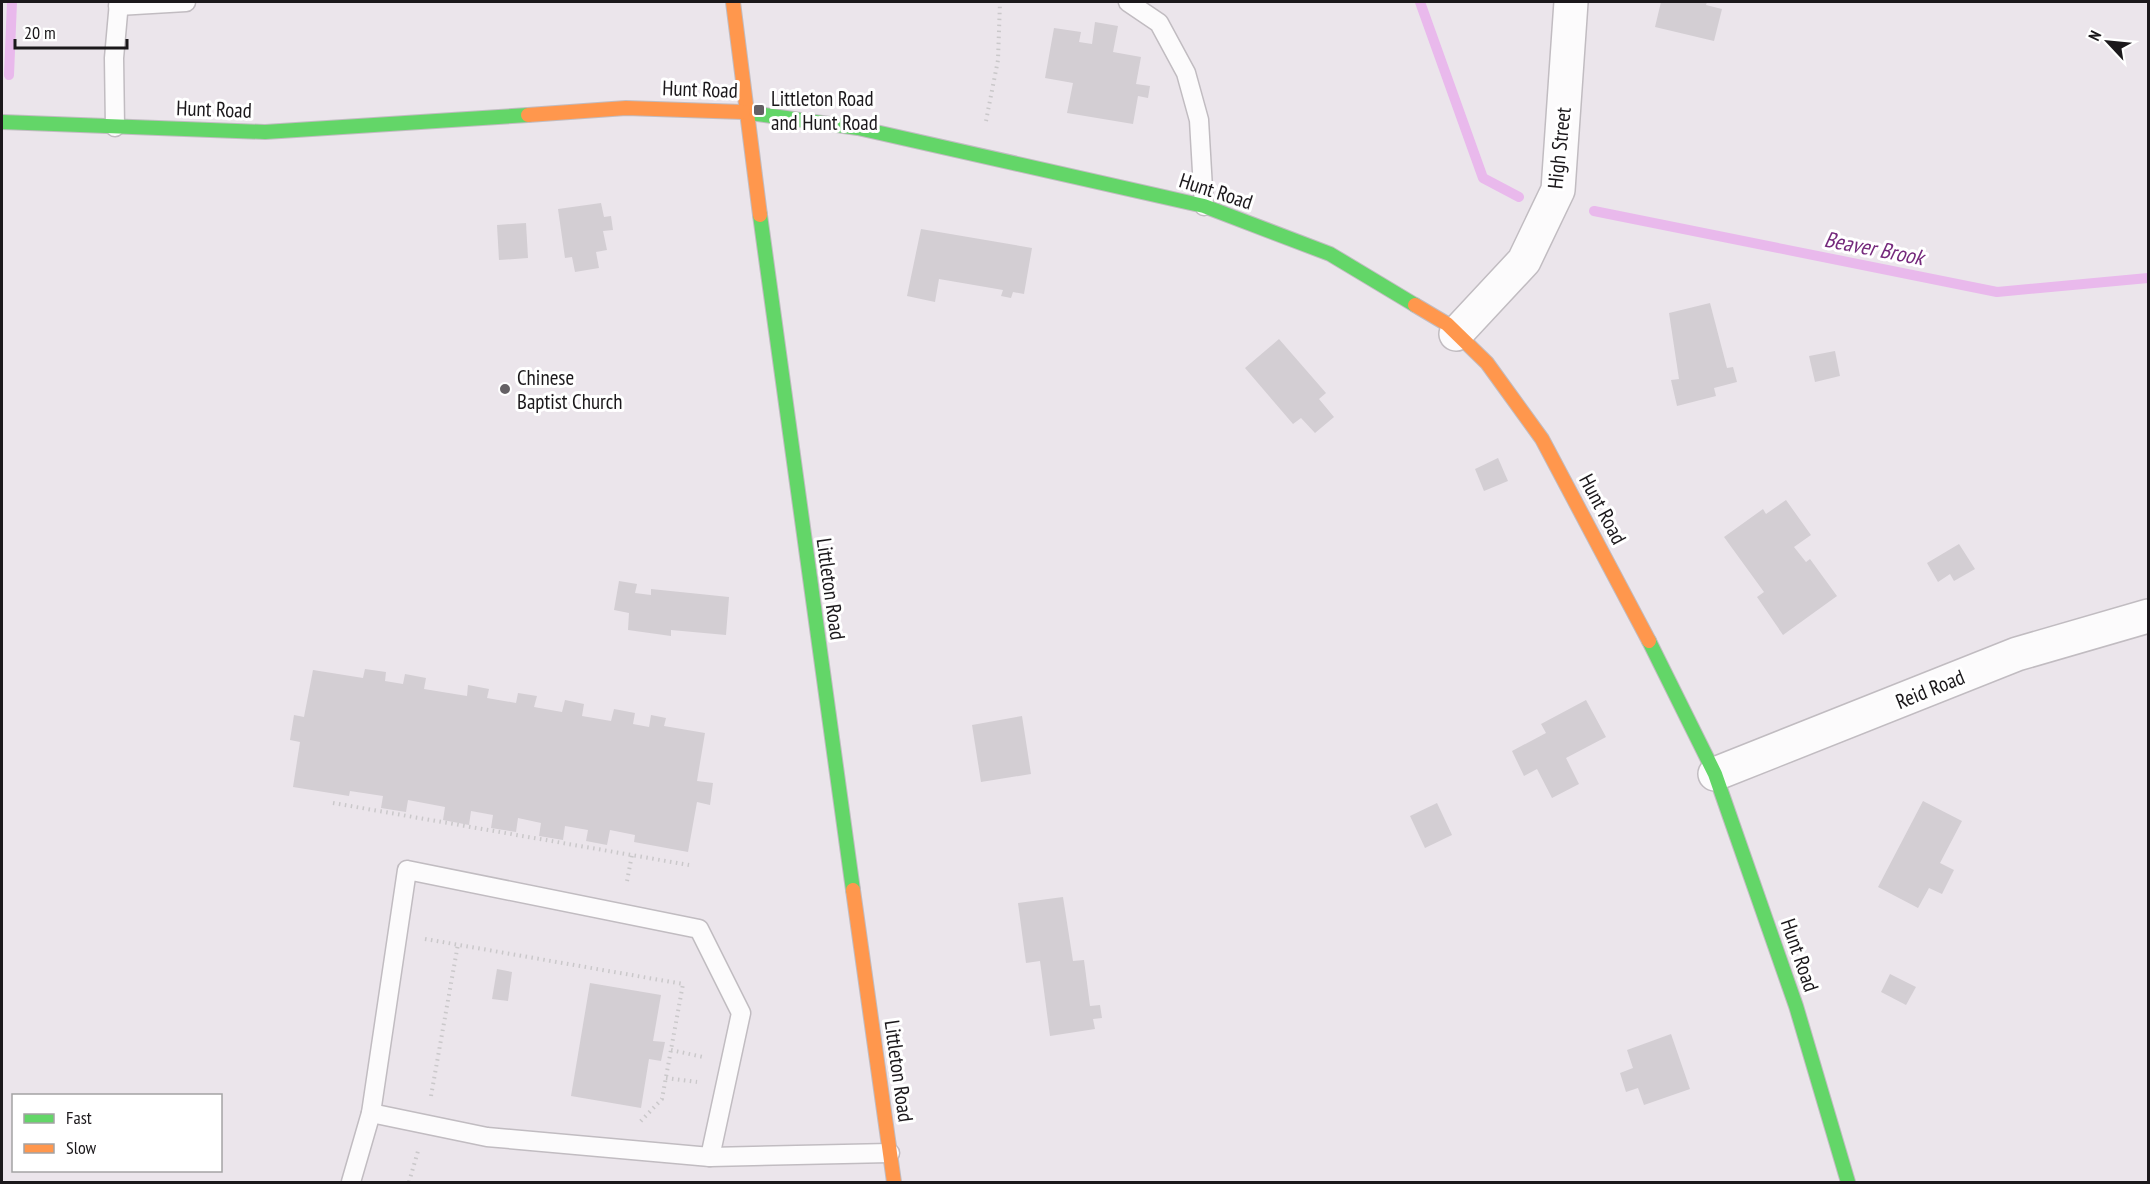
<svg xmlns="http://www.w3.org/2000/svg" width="2150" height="1184" viewBox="0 0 2150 1184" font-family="'PT Sans Narrow',sans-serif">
<rect width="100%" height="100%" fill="#ebe5eb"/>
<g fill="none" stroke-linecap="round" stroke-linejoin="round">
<g stroke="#e9b9ec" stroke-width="10">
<polyline points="1420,2 1483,178 1519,197"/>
<polyline points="9,75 12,2"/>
<polyline points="1594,211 1997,292 2148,278"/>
</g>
</g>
<g fill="#d3ced3">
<polygon points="1661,2 1707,2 1706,5 1722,9 1714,41 1655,27"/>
<polygon points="1095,22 1118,26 1113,52 1141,57 1136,84 1150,86 1148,98 1138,96 1133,124 1067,113 1073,83 1045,78 1054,28 1081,32 1079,42 1092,44"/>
<polygon points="601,203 604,217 611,216 613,230 603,231 607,250 596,252 599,268 575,272 572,257 565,258 558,209"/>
<polygon points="526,223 528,258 499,260 497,225"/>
<polygon points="921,229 1032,248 1024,294 1013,292 1011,298 1001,296 1003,290 939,279 935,302 907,296"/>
<polygon points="1710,303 1727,368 1733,367 1737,382 1714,388 1716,396 1677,406 1671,380 1679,379 1669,313"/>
<polygon points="1279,339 1326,393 1319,399 1334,417 1315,433 1301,418 1293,424 1245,368"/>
<polygon points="1835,351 1840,376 1815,382 1809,356"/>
<polygon points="1498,458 1508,481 1484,491 1475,469"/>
<polygon points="1786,500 1811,535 1794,547 1806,562 1810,559 1837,596 1783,635 1757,597 1764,592 1724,537 1763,509 1766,514"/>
<polygon points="1959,544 1975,569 1954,581 1950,574 1938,582 1927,563"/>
<polygon points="619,581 637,584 635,593 651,595 651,589 729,597 726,635 671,630 671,636 628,630 629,613 614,610"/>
<polygon points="365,669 386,672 385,681 403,684 405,674 426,678 424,689 467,696 468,685 489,689 487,698 516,703 518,693 537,696 534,707 562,712 565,700 584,704 582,716 611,721 614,709 635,713 633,724 649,727 651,715 666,718 664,726 705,733 697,781 713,783 710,805 697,802 688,852 634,842 635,835 610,830 607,845 586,841 588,830 565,826 563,840 539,836 541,823 518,818 516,832 491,828 493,815 471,811 469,825 443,820 445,807 408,800 406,812 381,808 383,796 350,791 349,796 293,787 300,742 290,740 294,715 304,717 313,670 363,678"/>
<polygon points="1586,700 1606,737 1566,758 1579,784 1552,798 1537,769 1524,776 1512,751 1546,733 1541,724"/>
<polygon points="1022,716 1031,774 981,782 972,725"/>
<polygon points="1923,801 1962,821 1940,863 1954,870 1942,894 1929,888 1918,908 1878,887"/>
<polygon points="1437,803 1452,835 1425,848 1410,816"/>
<polygon points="1063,897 1073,961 1084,960 1090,1006 1100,1005 1102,1018 1093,1019 1095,1029 1050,1036 1040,961 1026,963 1018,903"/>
<polygon points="497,969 512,972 508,1001 492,999"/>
<polygon points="1890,974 1916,987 1906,1005 1881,992"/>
<polygon points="590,983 661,995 653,1041 665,1042 661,1061 649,1059 641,1108 571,1096"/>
<polygon points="1671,1034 1690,1089 1644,1105 1638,1088 1626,1092 1620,1073 1633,1068 1627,1050"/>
</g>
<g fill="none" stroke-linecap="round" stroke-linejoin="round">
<defs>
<g id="lane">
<polyline points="1128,2 1159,23 1186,73 1199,120 1204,206"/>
<polyline points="118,6 186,2"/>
<polyline points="115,127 114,58 119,2"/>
<polyline points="371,1113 487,1137 710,1157 890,1153"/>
<polyline points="351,1182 371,1113 407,870 699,929 741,1013 710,1157"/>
</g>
<g id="street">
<polyline points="1456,334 1524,261 1558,190 1571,2"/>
<polyline points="1715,774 2017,654 2148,616"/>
</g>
<g id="fast">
<polyline points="743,112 858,128 1204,206 1330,254 1415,305"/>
<polyline points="2,122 265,132 528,115"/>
<polyline points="760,215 853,890"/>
<polyline points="1649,641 1715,774 1796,1006 1848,1182"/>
</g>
<g id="slow">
<polyline points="733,2 760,215"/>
<polyline points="528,115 626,108 743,112"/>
<polyline points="1415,305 1447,324 1487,363 1542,439 1649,641"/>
<polyline points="853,890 894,1182"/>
</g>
</defs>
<use href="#lane" stroke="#c1bcc1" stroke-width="21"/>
<use href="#street" stroke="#c1bcc1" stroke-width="36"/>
<use href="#fast" stroke="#c1bcc1" stroke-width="16"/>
<use href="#slow" stroke="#c1bcc1" stroke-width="16"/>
<g stroke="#cac8ca" stroke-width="4" stroke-dasharray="1.5 4.5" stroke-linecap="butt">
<polyline points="986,121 998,60 1000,2"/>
<polyline points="333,803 689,865"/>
<polyline points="627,881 632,855"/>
<polyline points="425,939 683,984 662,1099 639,1123"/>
<polyline points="671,1050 703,1057"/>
<polyline points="666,1078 697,1082"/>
<polyline points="431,1096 458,944"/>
<polyline points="409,1182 418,1151"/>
</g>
<use href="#lane" stroke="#fcfbfc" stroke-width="18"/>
<use href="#street" stroke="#fcfbfc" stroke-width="33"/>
<use href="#fast" stroke="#63d668" stroke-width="14"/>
<use href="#slow" stroke="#ff974d" stroke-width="14"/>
</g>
<g fill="#646064" stroke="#fff" stroke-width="2">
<rect x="753" y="104" width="12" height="12" rx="3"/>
<circle cx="505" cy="389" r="6"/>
</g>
<g text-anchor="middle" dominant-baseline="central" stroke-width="6" stroke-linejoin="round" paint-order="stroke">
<g font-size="21" fill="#1b181b" stroke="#fff">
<text transform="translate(700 89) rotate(2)">Hunt Road</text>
<text transform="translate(214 109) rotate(2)">Hunt Road</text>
<text transform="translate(1559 148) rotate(-84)">High Street</text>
<text transform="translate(1216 191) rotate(18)">Hunt Road</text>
<text transform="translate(1603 509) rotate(62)">Hunt Road</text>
<text transform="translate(831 589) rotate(82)">Littleton Road</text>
<text transform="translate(1930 689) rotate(-22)">Reid Road</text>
<text transform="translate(1800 955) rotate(71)">Hunt Road</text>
<text transform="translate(899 1071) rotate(82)">Littleton Road</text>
</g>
<g font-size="21" fill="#1b181b" stroke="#fff" text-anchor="start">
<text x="771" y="98">Littleton Road<tspan x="771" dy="24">and Hunt Road</tspan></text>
<text x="517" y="377">Chinese<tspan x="517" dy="24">Baptist Church</tspan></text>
</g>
<g font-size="22" font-style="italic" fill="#75297c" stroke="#fff">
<text transform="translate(1874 248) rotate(11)">Beaver Brook</text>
</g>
</g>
<rect width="2150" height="1184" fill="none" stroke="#1b181b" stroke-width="6"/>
<rect x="12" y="1094" width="210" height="78" fill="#ffffff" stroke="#a4a3a4" stroke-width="1.5"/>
<rect x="24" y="1114" width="30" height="9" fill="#63d668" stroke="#a4a3a4" stroke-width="1.5"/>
<text x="66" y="1124" font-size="18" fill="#1b181b">Fast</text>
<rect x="24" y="1144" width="30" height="9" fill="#ff974d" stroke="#a4a3a4" stroke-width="1.5"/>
<text x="66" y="1154" font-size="18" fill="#1b181b">Slow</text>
<g transform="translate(2108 42) rotate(296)" stroke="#ffffff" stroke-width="4.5" paint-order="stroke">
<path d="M0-4.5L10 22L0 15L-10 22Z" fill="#1b181b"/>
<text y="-9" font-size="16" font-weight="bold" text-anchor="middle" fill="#1b181b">N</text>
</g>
<path d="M15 39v9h112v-9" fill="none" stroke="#1b181b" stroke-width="3"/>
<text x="24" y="39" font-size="18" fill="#1b181b" stroke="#ffffff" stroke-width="4.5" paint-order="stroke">20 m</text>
</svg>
